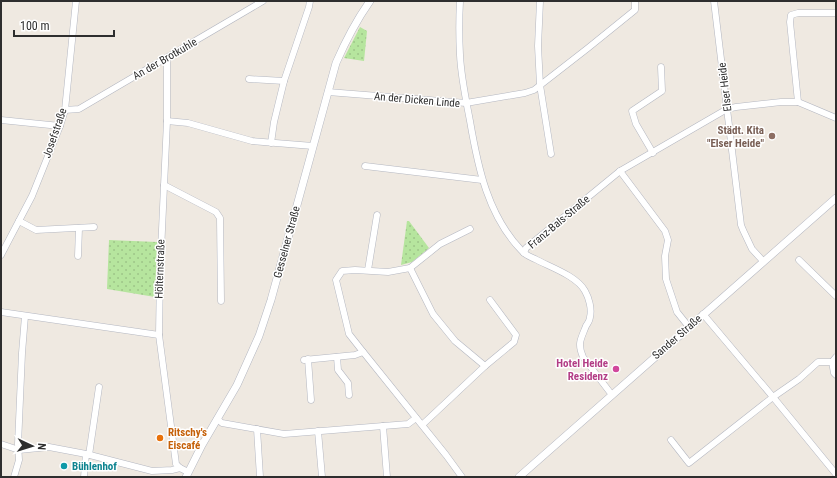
<svg xmlns="http://www.w3.org/2000/svg" width="837" height="478" viewBox="0 0 837 478" font-family="'Roboto Condensed',sans-serif">
<defs>
<pattern id="grass-dots" width="8" height="8" patternUnits="userSpaceOnUse"><rect width="8" height="8" fill="#b6e59e"/><path d="M2 2h.1M6 6h.1" fill="none" stroke="#9dc588" stroke-width="1.8" stroke-linecap="round"/></pattern>
</defs>
<rect width="100%" height="100%" fill="#efe9e1"/>
<g fill="url(#grass-dots)">
<polygon points="360,27 367,31 364,61 344,58"/>
<polygon points="407,221 409,221 429,248 412,262 401,265"/>
<polygon points="109,240 157,242 155,297 107,289"/>
</g>
<g fill="none" stroke-linecap="round" stroke-linejoin="round">
<defs>
<g id="minor">
<path d="M460,1C459,19 459,37 460,55C461,77 466,100 470,121C478,168 488,216 522,251C525,255 531,257 535,259C550,267 577,276 585,291C589,298 592,309 590,317C590,320 588,323 586,326C581,339 577,343 583,357L612,395"/>
<polyline points="540,1 538,46 540,85 551,154"/>
<polyline points="714,1 741,225 743,230 752,249 763,261"/>
<polyline points="167,58 167,121 160,273 159,335 176,464 180,468 188,472"/>
<polyline points="249,79 284,81"/>
<polyline points="328,92 466,103 525,93 534,90 588,48 635,10 635,1"/>
<polyline points="798,102 790,22 791,15 798,13 836,13"/>
<polyline points="65,110 79,109 263,1"/>
<polyline points="1,120 60,126"/>
<polyline points="167,121 188,123 252,141 313,146"/>
<polyline points="271,143 274,122 284,81 309,7 310,1"/>
<polyline points="653,153 636,124 632,111 662,91 661,67"/>
<polyline points="365,166 482,180"/>
<polyline points="620,171 665,231 668,240 665,256 666,279 677,312 689,327"/>
<polyline points="164,185 216,212 220,218 221,301"/>
<polyline points="19,221 36,230 94,227"/>
<polyline points="524,253 526,248 620,171 727,109 736,107 781,102 798,102 836,118"/>
<polyline points="1,255 32,196 60,126 65,110 76,1"/>
<polyline points="78,256 79,228"/>
<polyline points="799,260 836,296"/>
<polyline points="410,268 440,244 470,229"/>
<polyline points="368,270 377,215"/>
<polyline points="1,312 159,335"/>
<polyline points="703,314 773,397 836,474"/>
<polyline points="337,357 338,370 348,383 349,395"/>
<polyline points="836,357 832,362 834,373 836,375"/>
<polyline points="308,359 311,400"/>
<polyline points="304,360 355,355 363,352"/>
<polyline points="485,366 514,342 516,335 490,300"/>
<polyline points="217,419 222,423 284,434 408,424 416,418"/>
<polyline points="422,425 485,366 455,341 433,314 410,268 388,272 355,270 342,271 336,280 349,334 360,348 446,455 462,477"/>
<polyline points="383,426 387,477"/>
<polyline points="257,429 260,477"/>
<polyline points="318,431 322,477"/>
<polyline points="671,440 689,463 773,397 799,379 818,362 832,362"/>
<polyline points="1,444 19,450 49,447 86,454 152,471 172,470 180,468"/>
<polyline points="89,455 99,387"/>
<polyline points="14,477 19,460 18,444 22,353 25,316"/>
<polyline points="84,477 86,454"/>
</g>
<g id="tertiary">
<path d="M186,477L202,445L237,385L259,336L271,300L336,63C346,40 356,21 370,1"/>
<polyline points="519,477 836,198"/>
</g>
</defs>
<use href="#minor" stroke="#b4b7c1" stroke-width="7"/>
<use href="#tertiary" stroke="#b4b7c1" stroke-width="8"/>
<use href="#minor" stroke="#fff" stroke-width="6"/>
<use href="#tertiary" stroke="#fff" stroke-width="7"/>
</g>
<circle fill="#8d6e63" stroke="#fff" stroke-width="1.5" cx="772" cy="136" r="4"/>
<circle fill="#d1479c" stroke="#fff" stroke-width="1.5" cx="616" cy="369" r="4"/>
<circle fill="#e8710a" stroke="#fff" stroke-width="1.5" cx="160" cy="438" r="4"/>
<circle fill="#0f9aa8" stroke="#fff" stroke-width="1.5" cx="64" cy="466" r="4"/>
<g text-anchor="middle" dominant-baseline="central" stroke-width="3" stroke-linejoin="round" paint-order="stroke">
<g font-size="11" fill="#2e2e2e" stroke="#fff">
<text transform="translate(165 59) rotate(-30)">An der Brotkuhle</text>
<text transform="translate(725 87) rotate(-97)">Elser Heide</text>
<text transform="translate(417 100) rotate(5)">An der Dicken Linde</text>
<text transform="translate(55 133) rotate(-71)">Josefstraße</text>
<text transform="translate(559 222) rotate(-40)">Franz-Bals-Straße</text>
<text transform="translate(287 242) rotate(-75)">Gesselner Straße</text>
<text transform="translate(160 269) rotate(-88)">Hölternstraße</text>
<text transform="translate(677 337) rotate(-41)">Sander Straße</text>
</g>
<g font-size="11" font-weight="bold" fill="#785e54" stroke="#fff" text-anchor="end">
<text x="764" y="130">Städt. Kita<tspan x="764" dy="13">"Elser Heide"</tspan></text>
</g>
<g font-size="11" font-weight="bold" fill="#b23c85" stroke="#fff" text-anchor="end">
<text x="608" y="363">Hotel Heide<tspan x="608" dy="13">Residenz</tspan></text>
</g>
<g font-size="11" font-weight="bold" fill="#c56008" stroke="#fff" text-anchor="start">
<text x="168" y="432">Ritschy's<tspan x="168" dy="13">Eiscafé</tspan></text>
</g>
<g font-size="11" font-weight="bold" fill="#0d838f" stroke="#fff" text-anchor="start">
<text x="72" y="466">Bühlenhof</text>
</g>
</g>
<rect width="837" height="478" fill="none" stroke="#2e2e2e" stroke-width="4"/>
<g transform="translate(32 446) rotate(94)" stroke="#ffffff" stroke-width="3" paint-order="stroke">
<path d="M0-3L7 15L0 10L-7 15Z" fill="#2e2e2e"/>
<text y="-6" font-size="11" font-weight="bold" text-anchor="middle" fill="#2e2e2e">N</text>
</g>
<path d="M14 30v6h100v-6" fill="none" stroke="#2e2e2e" stroke-width="2"/>
<text x="20" y="30" font-size="12" fill="#2e2e2e" stroke="#ffffff" stroke-width="3" paint-order="stroke">100 m</text>
</svg>
